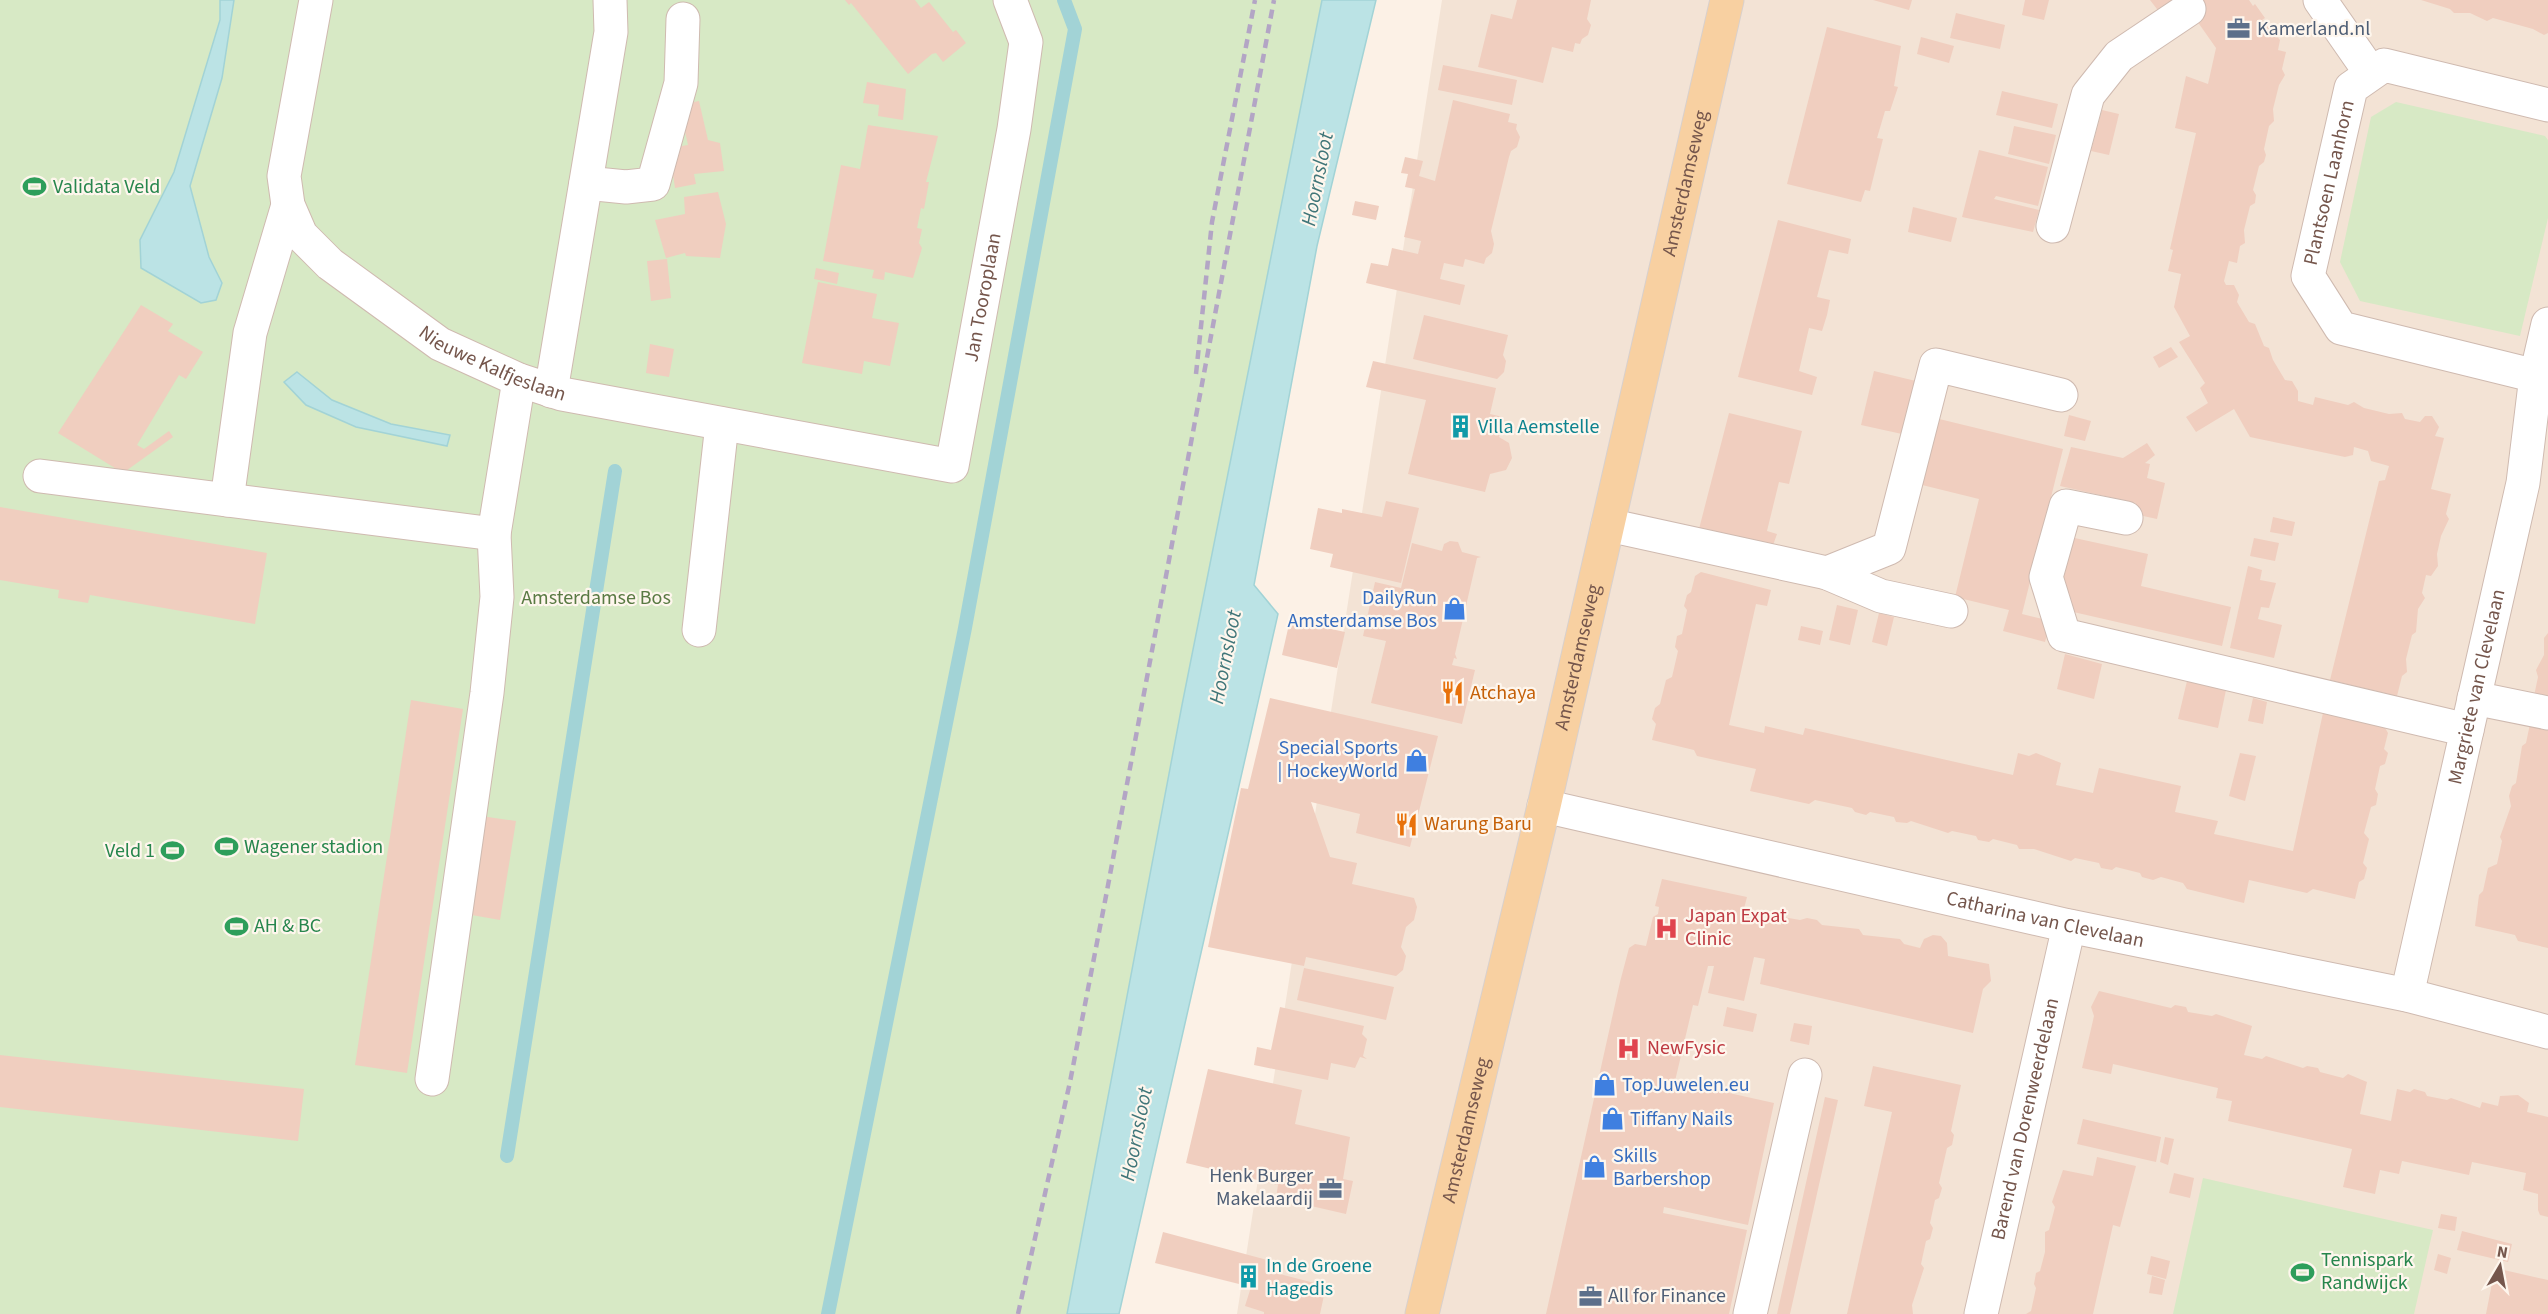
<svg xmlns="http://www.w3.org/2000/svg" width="2548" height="1314" viewBox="0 0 2548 1314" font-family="'Source Sans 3',sans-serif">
<rect width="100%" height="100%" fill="#fcf1e6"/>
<polygon fill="#f3e3d5" points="1442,0 2548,0 2548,1314 1237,1314"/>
<g fill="#d7e9c5">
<polygon points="0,0 1322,0 1182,705 1067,1314 0,1314"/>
<polygon points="2396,102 2545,136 2548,140 2548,218 2520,336 2360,301 2340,262 2371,117"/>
<polygon points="2203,1178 2433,1230 2414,1314 2173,1314"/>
</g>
<g fill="#bbe3e5" stroke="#a2d3d6" stroke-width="1.5">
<polygon points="220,0 234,0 222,78 190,186 209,257 222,283 216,300 201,303 141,268 140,240 174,172 220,20"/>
<polygon points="1322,0 1376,0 1317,246 1254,585 1278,614 1119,1314 1067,1314 1182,705"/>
<polygon points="297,372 332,400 391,424 450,435 447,446 356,427 306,405 284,382"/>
</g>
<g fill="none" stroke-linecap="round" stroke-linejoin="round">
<g stroke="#a2d3d6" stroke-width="14">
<polyline points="507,1156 615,471"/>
<polyline points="828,1314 965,628 1075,29 1064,0"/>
</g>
</g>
<g fill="#f0cebf">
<polygon points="845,0 915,0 921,8 929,2 953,32 956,30 966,43 943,62 936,53 932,54 908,74 851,3 849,5"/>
<polygon points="1517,0 1591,0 1587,19 1591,25 1588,35 1582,39 1580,44 1575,43 1573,52 1552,47 1543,83 1478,67 1491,14 1512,19"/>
<polygon points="1873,0 1912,0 1909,10"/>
<polygon points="2025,0 2049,0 2044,20 2022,15"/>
<polygon points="2150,0 2249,0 2253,6 2255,4 2265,18 2262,20 2280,40 2278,50 2286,52 2282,69 2285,75 2279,85 2273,109 2274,121 2269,126 2264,149 2266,155 2264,162 2259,166 2253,190 2256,195 2255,203 2250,206 2244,230 2245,243 2240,246 2237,263 2229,261 2224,281 2226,285 2234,285 2239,295 2237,302 2249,322 2255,324 2264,346 2269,348 2273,360 2285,380 2292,381 2298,391 2298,401 2313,405 2315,397 2348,405 2354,402 2364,408 2389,414 2402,413 2405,419 2420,422 2425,416 2432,416 2439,427 2435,436 2444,438 2431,489 2451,494 2446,514 2449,519 2441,536 2437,554 2438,566 2431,576 2426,575 2422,593 2425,598 2418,609 2416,632 2412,635 2406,659 2407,672 2402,676 2397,696 2330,680 2379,481 2385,480 2389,466 2371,461 2368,451 2354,447 2353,455 2345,457 2250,437 2234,409 2196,432 2186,417 2208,403 2200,388 2205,383 2179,342 2190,336 2174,307 2181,274 2168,271 2173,250 2170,249 2196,133 2175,128 2186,76 2208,84 2216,48 2183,1 2160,13"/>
<polygon points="2421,0 2548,0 2548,33 2544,35 2533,29 2493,18 2487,21 2470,13 2454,13 2450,9"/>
<polygon points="1956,13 2005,25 2000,49 1950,38"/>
<polygon points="1827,27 1901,46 1894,86 1898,87 1890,111 1885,111 1877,138 1883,139 1870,191 1865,190 1861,202 1787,184"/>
<polygon points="1921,37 1954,46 1949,63 1917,54"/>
<polygon points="1443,65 1517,80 1512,105 1438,90"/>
<polygon points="867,82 906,89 903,120 878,116 879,105 863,103"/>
<polygon points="2002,91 2058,104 2052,128 1996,115"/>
<polygon points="1453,100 1510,114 1508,122 1517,124 1516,129 1520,137 1517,147 1511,151 1509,157 1491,231 1494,244 1492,253 1486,258 1484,264 1465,259 1463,267 1444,263 1440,279 1465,285 1460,305 1366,283 1371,263 1388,266 1392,248 1418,254 1421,241 1404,237 1415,189 1405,187 1408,174 1401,173 1405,157 1423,161 1419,176 1435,181"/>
<polygon points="699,101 708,140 720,143 724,171 694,174 696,184 675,188 669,148 688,145 679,105"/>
<polygon points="2102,110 2119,114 2109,155 2091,151"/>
<polygon points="868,125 938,136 926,182 929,182 924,209 921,208 917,228 922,229 919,243 922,248 913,278 885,272 884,280 872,278 874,270 823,261 841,165 860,169"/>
<polygon points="2014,126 2056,135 2049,164 2008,154"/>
<polygon points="1979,150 2048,167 2038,206 1996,196 1994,199 2039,210 2033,232 1962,217"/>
<polygon points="718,192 726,224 720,258 686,256 685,253 666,258 655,220 685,214 684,197"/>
<polygon points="1355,201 1379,206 1376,220 1352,215"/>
<polygon points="1913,207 1957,218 1951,242 1908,232"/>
<polygon points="1778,220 1851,239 1848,254 1829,250 1817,297 1830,300 1827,315 1822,331 1809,328 1799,371 1817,377 1812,395 1738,377"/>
<polygon points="667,259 671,298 651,301 647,261"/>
<polygon points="816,268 839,273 837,284 814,279"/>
<polygon points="818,282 877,294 872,318 899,323 890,366 864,361 862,374 802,363"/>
<polygon points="141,305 173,324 168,331 203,352 186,379 179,375 137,445 144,449 169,431 173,437 123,473 58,433"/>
<polygon points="1424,315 1508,335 1503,355 1506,361 1504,372 1497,379 1413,359"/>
<polygon points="650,344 674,349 669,377 646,373"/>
<polygon points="2171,347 2178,357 2159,368 2153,357"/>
<polygon points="1373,361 1496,388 1490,414 1503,417 1499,437 1509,443 1512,458 1506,470 1490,474 1485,492 1408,474 1426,400 1366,387"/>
<polygon points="1874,371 1916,381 1902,434 1861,425"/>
<polygon points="1729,413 1802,431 1789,484 1779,482 1767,531 1777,534 1772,548 1699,529"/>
<polygon points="2069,415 2091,421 2085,441 2064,436"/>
<polygon points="1931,417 2063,449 2022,614 2051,621 2045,642 2003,631 2009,610 1955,597 1979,499 1914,483"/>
<polygon points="2147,443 2155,455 2145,463 2150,464 2147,478 2165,483 2157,519 2134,514 2136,503 2060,486 2071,447 2123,458"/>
<polygon points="1386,501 1419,508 1401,583 1330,567 1333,554 1310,549 1318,508 1342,513 1342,509 1382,517"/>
<polygon points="0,507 267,553 255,624 90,595 88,603 58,598 59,590 0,580"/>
<polygon points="2273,517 2295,522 2292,536 2270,532"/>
<polygon points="2070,537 2148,554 2141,586 2231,607 2222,646 2069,611 2059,583"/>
<polygon points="2254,538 2279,543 2275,561 2250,556"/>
<polygon points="1450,541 1458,542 1462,552 1481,557 1477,558 1455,654 1457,659 1454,658 1452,665 1475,670 1462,724 1371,703 1386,641 1363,636 1375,582 1401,588 1412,543 1442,551 1444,544"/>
<polygon points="2248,566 2262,570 2260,580 2276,583 2269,608 2261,607 2258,619 2282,625 2274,658 2230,648"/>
<polygon points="1701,572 1771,590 1767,606 1756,604 1729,725 1764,733 1765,726 1803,735 1805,728 2013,775 2018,753 2029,756 2036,753 2061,763 2056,785 2093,793 2099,768 2181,786 2175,812 2218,821 2214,834 2293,851 2323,713 2384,726 2388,733 2384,749 2388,753 2385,764 2380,766 2375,789 2378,794 2376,805 2371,807 2364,833 2369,839 2363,863 2367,868 2364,879 2359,882 2355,899 2313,889 2307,893 2249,880 2244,903 2187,889 2183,883 2161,877 2153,880 2142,877 2140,873 2116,867 2112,870 2101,868 2099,863 2075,858 2071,861 2034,849 2019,849 2017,845 1993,839 1989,842 1978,840 1976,836 1952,831 1948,833 1911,821 1907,823 1896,822 1894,817 1870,812 1866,815 1855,812 1852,808 1815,800 1809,804 1750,791 1756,769 1697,756 1694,750 1652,740 1656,724 1652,719 1655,708 1660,704 1666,680 1672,677 1678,651 1675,647 1677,636 1682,634 1687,610 1684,606 1687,595 1691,592 1695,576"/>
<polygon points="1837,605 1858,610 1850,645 1829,640"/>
<polygon points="1879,613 1894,617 1887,646 1872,642"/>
<polygon points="1290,620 1345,632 1337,668 1282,655"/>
<polygon points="1801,626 1823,631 1820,645 1798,640"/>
<polygon points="2548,633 2548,700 2534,696 2538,677 2536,670 2544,655 2544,638"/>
<polygon points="2065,654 2102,664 2094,699 2057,689"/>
<polygon points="2187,681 2226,690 2218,728 2178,719"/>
<polygon points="1270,698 1438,736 1410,847 1356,833 1360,814 1311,802 1330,857 1357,863 1352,884 1414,898 1417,907 1414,920 1406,927 1401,947 1406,956 1403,970 1396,976 1306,957 1304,966 1208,947 1241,788 1248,789"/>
<polygon points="2253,698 2267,702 2263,724 2248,721"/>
<polygon points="411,700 463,709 407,1073 355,1065"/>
<polygon points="2530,724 2548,727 2548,948 2518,941 2515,935 2475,926 2479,895 2483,891 2488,868 2497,864 2502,841 2500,837 2511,806 2509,796 2512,786 2516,783 2522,746 2526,743"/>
<polygon points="2240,753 2256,756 2245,801 2229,796"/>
<polygon points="481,816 516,821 500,920 466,914"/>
<polygon points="1662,879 1747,897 1742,916 1781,925 1783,917 1800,920 1807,918 1817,920 1822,925 1859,929 1863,935 1900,939 1904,944 1920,948 1924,939 1933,935 1941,936 1947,943 1948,956 1989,964 1991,981 1983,989 1973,1033 1760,984 1765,959 1754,957 1744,1001 1708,993 1714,966 1708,966 1698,1006 1693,1005 1675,1081 1774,1103 1748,1225 1664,1207 1663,1213 1747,1230 1729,1314 1546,1314 1620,982 1629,948 1635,944 1646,946 1653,917 1658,914 1659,907 1655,906"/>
<polygon points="1304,968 1394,987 1386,1020 1297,1000"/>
<polygon points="2099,991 2171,1008 2175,1005 2186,1007 2188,1012 2212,1016 2216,1014 2252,1026 2244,1055 2262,1059 2266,1056 2303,1068 2307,1066 2318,1068 2320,1072 2343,1078 2348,1074 2367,1082 2360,1114 2391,1121 2397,1089 2410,1092 2414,1089 2425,1092 2427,1096 2447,1100 2451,1098 2480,1108 2482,1102 2498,1106 2500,1096 2518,1095 2529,1103 2527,1112 2548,1117 2548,1217 2540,1215 2538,1210 2538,1194 2523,1190 2526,1173 2472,1162 2469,1175 2402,1161 2399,1174 2380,1170 2375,1194 2343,1187 2352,1149 2228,1121 2232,1101 2216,1098 2218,1088 2113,1064 2111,1074 2082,1068 2094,1016 2091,1007"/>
<polygon points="1280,1007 1364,1026 1362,1034 1367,1039 1363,1056 1367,1059 1360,1057 1355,1068 1331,1063 1328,1080 1254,1065 1257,1047 1271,1050"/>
<polygon points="1727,1007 1757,1014 1753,1032 1723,1026"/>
<polygon points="1794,1023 1812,1026 1809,1045 1790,1041"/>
<polygon points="0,1055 304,1089 298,1141 0,1107"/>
<polygon points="1873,1066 1961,1085 1951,1131 1954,1135 1952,1145 1947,1148 1939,1183 1942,1188 1939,1198 1935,1200 1930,1223 1933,1228 1930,1239 1926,1241 1921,1264 1924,1268 1912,1305 1913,1314 1847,1314 1892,1112 1864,1106"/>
<polygon points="1208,1069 1302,1090 1295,1124 1350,1137 1343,1179 1353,1181 1346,1214 1276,1198 1278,1185 1186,1163"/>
<polygon points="1825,1097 1838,1100 1790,1314 1777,1314"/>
<polygon points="2083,1119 2161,1137 2156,1162 2077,1144"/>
<polygon points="2165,1137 2174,1139 2168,1165 2160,1162"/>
<polygon points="2097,1157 2136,1166 2120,1227 2113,1225 2093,1314 2026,1314 2031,1311 2036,1288 2034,1284 2036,1273 2040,1271 2045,1252 2045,1232 2049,1230 2055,1207 2052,1202 2063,1170 2093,1176"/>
<polygon points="2174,1173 2194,1178 2190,1198 2169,1193"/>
<polygon points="2441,1214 2457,1217 2455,1231 2438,1228"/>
<polygon points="2462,1231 2512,1244 2508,1262 2457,1250"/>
<polygon points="1163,1232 1271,1261 1268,1271 1326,1286 1320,1314 1264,1314 1264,1312 1245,1306 1251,1287 1155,1263"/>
<polygon points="2438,1254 2451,1258 2447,1274 2434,1270"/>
<polygon points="2151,1256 2170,1261 2166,1279 2147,1274"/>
<polygon points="2495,1268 2548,1280 2548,1314 2486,1314"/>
<polygon points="2152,1276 2165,1280 2162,1295 2149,1293"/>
</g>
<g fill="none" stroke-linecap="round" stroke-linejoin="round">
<defs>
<g id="minor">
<path id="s1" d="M316,0L284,176L288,205L301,235L330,264L440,344L519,380L562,394L952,466L1014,129L1026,42L1010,0"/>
<polyline points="2320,0 2370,72"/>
<polyline points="586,183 626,187 653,184 681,83 683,19"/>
<polyline points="2053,226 2088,95 2119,56 2189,9"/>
<path id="s2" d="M2536,376L2341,328L2308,276L2351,88L2384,65L2548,105"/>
<polyline points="551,391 611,32 610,0"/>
<polyline points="40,476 494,534 519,380"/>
<polyline points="227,500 250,333 288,205"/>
<polyline points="2126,518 2066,506 2046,577 2064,635 2467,730"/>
<polyline points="1608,525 1827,573 1881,596 1951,611"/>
<polyline points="1827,573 1889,548 1936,365 2061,395"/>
<polyline points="699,630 722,424"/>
<polyline points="2474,698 2548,713"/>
<path id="s3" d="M1544,806L2069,926L2407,995L2548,1032"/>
<path id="s4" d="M2407,995L2523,483L2536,376L2548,324"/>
<polyline points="432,1079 487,693 497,597 494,534"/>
<polyline points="1750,1314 1805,1075"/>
<path id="s5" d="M1981,1314L2069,926"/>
</g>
<g id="major">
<path id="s6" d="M1422,1314L1544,806L1727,0"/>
</g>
</defs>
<use href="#minor" stroke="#cfbab0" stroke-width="35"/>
<use href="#major" stroke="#d8d0cd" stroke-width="35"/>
<use href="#minor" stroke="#fff" stroke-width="33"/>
<use href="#major" stroke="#f8d0a1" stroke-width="33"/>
<g stroke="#b3a5c5" stroke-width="4.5" stroke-dasharray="9 6" stroke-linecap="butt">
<polyline points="1196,374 1212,222 1255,0"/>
<polyline points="1018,1314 1070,1082 1106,896 1274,0"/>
</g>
</g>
<defs>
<symbol id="office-bare" viewBox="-9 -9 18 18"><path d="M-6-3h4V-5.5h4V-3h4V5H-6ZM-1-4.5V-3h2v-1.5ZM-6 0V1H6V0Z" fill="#5c6f8a" stroke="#fef6ed" stroke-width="2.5" paint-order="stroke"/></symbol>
<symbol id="stadium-bare" viewBox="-9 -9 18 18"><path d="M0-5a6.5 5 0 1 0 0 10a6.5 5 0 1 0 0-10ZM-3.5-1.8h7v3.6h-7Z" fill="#2e9e5b" stroke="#fef6ed" stroke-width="2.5" paint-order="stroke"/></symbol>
<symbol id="building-bare" viewBox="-9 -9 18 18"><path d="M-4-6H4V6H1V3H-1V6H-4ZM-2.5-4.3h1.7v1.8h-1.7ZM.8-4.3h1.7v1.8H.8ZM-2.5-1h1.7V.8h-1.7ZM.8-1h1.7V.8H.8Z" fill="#0f9aa8" stroke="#fef6ed" stroke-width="2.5" paint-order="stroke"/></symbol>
<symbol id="shop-bare" viewBox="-9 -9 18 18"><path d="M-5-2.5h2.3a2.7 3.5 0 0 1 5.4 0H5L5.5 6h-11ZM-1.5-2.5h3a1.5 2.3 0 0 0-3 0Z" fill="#3f7fe0" stroke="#fef6ed" stroke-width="2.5" paint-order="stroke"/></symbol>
<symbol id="restaurant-bare" viewBox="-9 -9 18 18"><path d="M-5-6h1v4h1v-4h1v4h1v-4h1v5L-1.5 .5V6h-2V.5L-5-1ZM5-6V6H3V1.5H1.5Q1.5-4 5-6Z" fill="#e8710a" stroke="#fef6ed" stroke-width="2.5" paint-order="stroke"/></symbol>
<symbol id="hospital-bare" viewBox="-9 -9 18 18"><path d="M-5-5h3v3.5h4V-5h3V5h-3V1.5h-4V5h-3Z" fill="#e0444e" stroke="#fef6ed" stroke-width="2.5" paint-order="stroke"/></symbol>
</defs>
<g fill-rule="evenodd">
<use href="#office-bare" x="2222" y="12" width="33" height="33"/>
<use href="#stadium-bare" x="18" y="170" width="33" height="33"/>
<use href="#building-bare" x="1444" y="410" width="33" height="33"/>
<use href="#shop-bare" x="1438" y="592" width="33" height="33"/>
<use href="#restaurant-bare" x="1436" y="676" width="33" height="33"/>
<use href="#shop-bare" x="1400" y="744" width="33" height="33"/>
<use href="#restaurant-bare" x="1390" y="808" width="33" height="33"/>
<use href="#stadium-bare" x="210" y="830" width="33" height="33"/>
<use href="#stadium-bare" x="156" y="834" width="33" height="33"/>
<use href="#stadium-bare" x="220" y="910" width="33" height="33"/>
<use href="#hospital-bare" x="1650" y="912" width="33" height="33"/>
<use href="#hospital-bare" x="1612" y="1032" width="33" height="33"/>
<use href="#shop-bare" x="1588" y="1068" width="33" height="33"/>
<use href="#shop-bare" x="1596" y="1102" width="33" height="33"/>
<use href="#shop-bare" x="1578" y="1150" width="33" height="33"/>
<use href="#office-bare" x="1314" y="1172" width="33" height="33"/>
<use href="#stadium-bare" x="2286" y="1256" width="33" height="33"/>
<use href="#building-bare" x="1232" y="1260" width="33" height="33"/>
<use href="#office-bare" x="1574" y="1280" width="33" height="33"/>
</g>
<g text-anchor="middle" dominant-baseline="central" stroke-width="4.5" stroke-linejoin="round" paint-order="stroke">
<g font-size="20" fill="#4e5e75" stroke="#fef6ed" text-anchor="start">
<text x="2257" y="29">Kamerland.nl</text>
<text x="1313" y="1176" text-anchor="end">Henk Burger<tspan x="1313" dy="23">Makelaardij</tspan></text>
<text x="1608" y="1296">All for Finance</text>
</g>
<g font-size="20" fill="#75564c" stroke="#fef6ed">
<text stroke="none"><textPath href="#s2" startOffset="358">Plantsoen Laanhorn</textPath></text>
<text stroke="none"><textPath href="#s6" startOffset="1161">Amsterdamseweg</textPath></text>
<text stroke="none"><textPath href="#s1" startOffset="1118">Jan Tooroplaan</textPath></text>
<text stroke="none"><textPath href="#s1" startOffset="474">Nieuwe Kalfjeslaan</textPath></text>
<text stroke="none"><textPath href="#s6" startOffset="675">Amsterdamseweg</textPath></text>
<text stroke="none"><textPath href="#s4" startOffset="316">Margriete van Clevelaan</textPath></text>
<text stroke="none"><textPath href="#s3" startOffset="514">Catharina van Clevelaan</textPath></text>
<text stroke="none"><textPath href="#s5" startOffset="200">Barend van Dorenweerdelaan</textPath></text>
<text stroke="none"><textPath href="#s6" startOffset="189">Amsterdamseweg</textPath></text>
</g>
<g font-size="20" fill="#27864d" stroke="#fef6ed" text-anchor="start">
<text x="53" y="187">Validata Veld</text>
<text x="244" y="847">Wagener stadion</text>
<text x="155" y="851" text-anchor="end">Veld 1</text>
<text x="254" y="926">AH &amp; BC</text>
<text x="2321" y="1260">Tennispark<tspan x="2321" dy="23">Randwijck</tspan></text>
</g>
<g font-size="20" fill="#0d838f" stroke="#fef6ed" text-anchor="start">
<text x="1478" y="427">Villa Aemstelle</text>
<text x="1266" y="1266">In de Groene<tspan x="1266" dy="23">Hagedis</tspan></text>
</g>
<g font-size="20" fill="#597a43" stroke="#fef6ed">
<text x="596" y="598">Amsterdamse Bos</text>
</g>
<g font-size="20" fill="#366cbe" stroke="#fef6ed" text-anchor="start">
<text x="1437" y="598" text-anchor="end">DailyRun<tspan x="1437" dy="23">Amsterdamse Bos</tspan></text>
<text x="1398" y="748" text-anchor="end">Special Sports<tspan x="1398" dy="23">| HockeyWorld</tspan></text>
<text x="1622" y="1085">TopJuwelen.eu</text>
<text x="1630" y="1119">Tiffany Nails</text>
<text x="1613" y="1156">Skills<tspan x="1613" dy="23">Barbershop</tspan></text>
</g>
<g font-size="20" fill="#c56008" stroke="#fef6ed" text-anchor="start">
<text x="1470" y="693">Atchaya</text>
<text x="1424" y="824">Warung Baru</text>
</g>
<g font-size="20" fill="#be3a42" stroke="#fef6ed" text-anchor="start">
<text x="1685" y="916">Japan Expat<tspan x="1685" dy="23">Clinic</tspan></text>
<text x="1647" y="1048">NewFysic</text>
</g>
<g font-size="21" font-style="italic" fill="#407679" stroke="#fef6ed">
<text transform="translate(1317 179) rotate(-79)">Hoornsloot</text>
<text transform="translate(1225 657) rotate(-79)">Hoornsloot</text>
<text transform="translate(1136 1134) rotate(-79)">Hoornsloot</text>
</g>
</g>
<g transform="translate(2500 1266) rotate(10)" stroke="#fef6ed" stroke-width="4.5" paint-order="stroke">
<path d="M0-4.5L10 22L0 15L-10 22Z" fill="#75564c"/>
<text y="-9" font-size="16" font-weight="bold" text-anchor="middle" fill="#75564c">N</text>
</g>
</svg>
